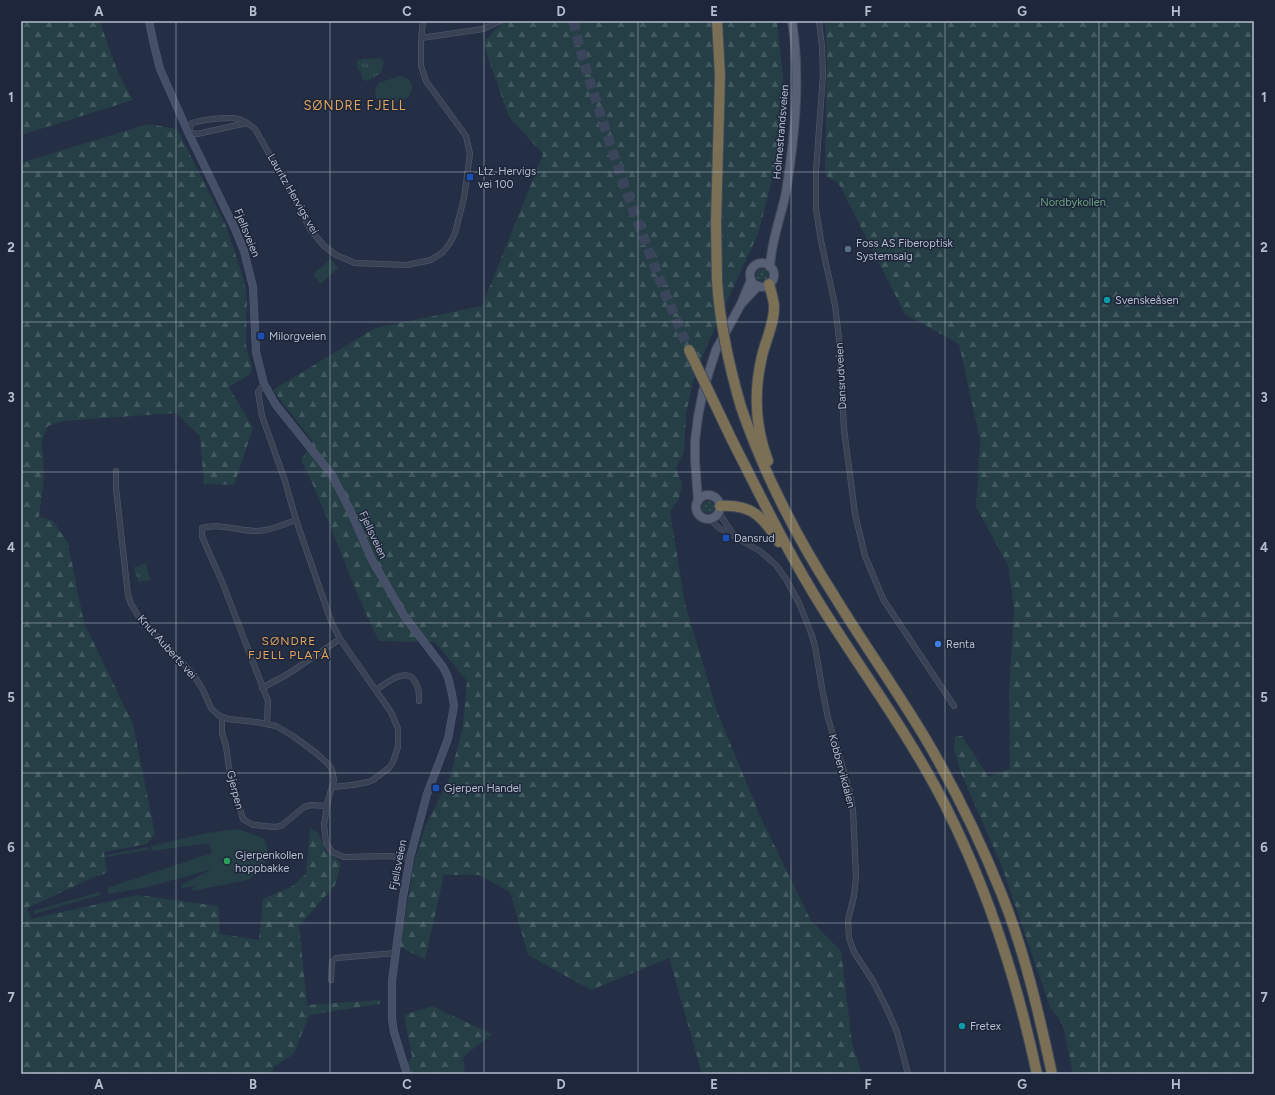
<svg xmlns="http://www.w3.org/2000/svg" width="1275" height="1095" viewBox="0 0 1275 1095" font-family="Figtree,sans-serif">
<defs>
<pattern id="grass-dots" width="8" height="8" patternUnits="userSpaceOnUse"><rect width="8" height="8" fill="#263f46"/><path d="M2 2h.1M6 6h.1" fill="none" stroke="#435960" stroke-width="1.8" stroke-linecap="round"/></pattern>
<pattern id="forest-firs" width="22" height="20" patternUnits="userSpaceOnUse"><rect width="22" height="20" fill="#263f46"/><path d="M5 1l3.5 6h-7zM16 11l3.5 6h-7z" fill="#435960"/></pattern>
<pattern id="park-tufts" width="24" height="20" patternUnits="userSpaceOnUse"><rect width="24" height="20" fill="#263f46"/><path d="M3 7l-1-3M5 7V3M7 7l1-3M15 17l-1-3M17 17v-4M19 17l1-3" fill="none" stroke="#435960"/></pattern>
</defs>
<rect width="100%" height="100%" fill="#242f45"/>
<g fill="url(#grass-dots)">
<circle cx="762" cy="275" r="6"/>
<circle cx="708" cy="507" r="6"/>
</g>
<g fill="url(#forest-firs)">
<path d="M21,21H100C109,49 117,74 133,100L21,135Z"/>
<path d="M504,21H777L783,78L777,161L758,234L707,345L693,382L686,414L684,452L676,468L682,484L679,499L670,511L685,604L718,714L761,818L811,921L841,951L852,1043L862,1074H702L669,958L591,990L528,955L510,892L479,875H444L425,959L400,947L414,862L425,827L450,777L463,726L467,681L435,642L379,641C349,582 331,519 301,460L313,442L273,390L375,328L482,306L543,154L509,117L483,43Z"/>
<polygon points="825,21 1254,21 1254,1074 1073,1074 1063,1025 1050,1007 1002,867 961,773 954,749 955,736 962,736 988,776 1010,769 1009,693 1014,609 1008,565 976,507 980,440 959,344 905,314 839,184 825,175 827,55"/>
<polygon points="148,124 177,129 226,226 244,280 247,300 246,345 252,368 250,374 229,387 253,428 234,485 204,484 200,436 176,413 63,421 48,426 42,440 44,477 39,517 53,521 68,543 84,623 133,724 155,834 147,844 104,852 107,871 104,874 94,877 27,908 31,919 138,895 218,906 220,934 259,940 263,899 293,886 306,874 310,828 318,833 325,850 341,863 335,885 299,926 307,1005 381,1000 379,1004 309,1015 294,1054 273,1067 273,1074 21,1074 21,163"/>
<polygon points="432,1006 492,1034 463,1057 465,1074 401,1074 412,1057 404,1015"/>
</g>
<g fill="url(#park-tufts)">
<polygon points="381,58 384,62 381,73 367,81 362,79 361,72 357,68 357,62 361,59"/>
<polygon points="145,563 151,580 138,582 134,567 140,566"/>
</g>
<g fill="#263f46">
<path d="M400,76C412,79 415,85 409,97C400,100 384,110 377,99C373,93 376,89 378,83Z"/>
<polygon points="331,259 338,268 320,284 313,274"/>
<polygon points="238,829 263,838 267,847 268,854 263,867 248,880 192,891 192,889 195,886 182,888 181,885 212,869 148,887 109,894 107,888 212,853 209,843 152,851 151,846 207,833"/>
<polygon points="148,847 149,850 105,857 105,855"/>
<polygon points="99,892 100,895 34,914 33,911"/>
</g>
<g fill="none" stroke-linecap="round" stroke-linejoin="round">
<path stroke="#3a445a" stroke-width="10" stroke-dasharray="10 5" stroke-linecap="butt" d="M573,21C579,47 587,72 595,97C622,183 653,267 689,350"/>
<defs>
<g id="street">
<polyline points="819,21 822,47 823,75 816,171 816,209 821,241 835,305 839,339 844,429 855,514 865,556 883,599 954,706"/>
<polyline points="421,38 483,29 500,21"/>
<path d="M247,123L197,134L188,132L192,123C202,120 229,116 239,119C245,121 250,125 255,129L293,196L310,229L324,246L336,255L355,263L407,265L431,260L443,252L450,243L455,233L464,198L470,154L466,136L426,81L421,66V38L423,21"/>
<polyline points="264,384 258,392 262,416 285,481 296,520 331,621 340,639 391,712 398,729 398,747 393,762 389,768 373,780 368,782 353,785 333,787"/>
<polyline points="116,471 116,488 128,595 131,604 139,617 192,673 202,688 211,708 218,715 228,719 256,722 276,726 293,736 316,753 329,765 332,770 334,780 328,800 324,825 326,843 332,852 344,857 389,856 410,858"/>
<polyline points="719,513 733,534"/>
<polyline points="710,519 719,528 760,551 776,565 786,579 799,603 811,633 815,646 822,688 828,718 849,789 853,810 856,877 854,896 848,920 849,938 854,952 873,981 887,1009 897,1032 908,1074"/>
<polyline points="262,688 288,674 340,639"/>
<path d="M376,690C385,684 405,667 414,680C419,687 419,693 419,701"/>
<polyline points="222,717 222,733 226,746 229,768 240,809 243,819 246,821 253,825 275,827 281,826 286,822 304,807 311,805 327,806"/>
<path d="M267,724L268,701L223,584L207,548L202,536V528C220,523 239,531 257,531C271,531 284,524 296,520"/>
<polyline points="331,980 332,962 336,958 396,953"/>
</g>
<polyline id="secondary" points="149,21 154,45 160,69 188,132 235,229 244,251 253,287 256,352 264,384 276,405 332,475 350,510 372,560 405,617 443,667 448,677 452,694 454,706 448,739 427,794 410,858 403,897 392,981 392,1019 394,1032 407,1074"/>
<g id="primary">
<circle cx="762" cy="275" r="12"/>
<path d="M770,267C771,241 781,217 786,192C795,136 801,77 792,21"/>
<polyline points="743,302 758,286"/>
<circle cx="708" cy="507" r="12"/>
<polyline points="698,501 695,460 695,441 698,417 703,391 716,350 741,304 751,280"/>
</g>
<g id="highway">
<polyline points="717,21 720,76 716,222 717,281"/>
<path d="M741,407C764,474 797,538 835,597C866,648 901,696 931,748C958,795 982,845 1002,895C1025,953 1039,1014 1052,1074"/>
<path d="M732,440C761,497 789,555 823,609C864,674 910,736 945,805C989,892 1017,980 1037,1074"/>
<path d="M768,461C755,427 754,390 762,356C766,339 775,322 774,305C773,298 771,291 769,284"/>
<path d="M720,506C752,504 763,517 779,542"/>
</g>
</defs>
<use href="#street" stroke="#545c6e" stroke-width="6"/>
<use href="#secondary" stroke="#545c6e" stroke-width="8"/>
<use href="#primary" stroke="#424a5d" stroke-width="10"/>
<use href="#highway" stroke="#40495b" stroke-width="12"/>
<use href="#street" stroke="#394154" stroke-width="5"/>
<use href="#secondary" stroke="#464f68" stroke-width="7"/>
<use href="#primary" stroke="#576074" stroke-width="8"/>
<use href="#highway" stroke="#7b7055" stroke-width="10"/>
<defs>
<g id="highway-bridge">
<path d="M717,281C720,325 729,366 741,407"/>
<polyline points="689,350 732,440"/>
</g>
</defs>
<use href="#highway-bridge" stroke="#40495b" stroke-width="12" stroke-linecap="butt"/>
<use href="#highway-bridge" stroke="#7b7055" stroke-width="10"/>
</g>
<path fill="none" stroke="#b6bdce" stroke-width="1" stroke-opacity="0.55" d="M176,21V1074M330,21V1074M484,21V1074M638,21V1074M791,21V1074M945,21V1074M1099,21V1074M21,172H1254M21,322H1254M21,472H1254M21,623H1254M21,773H1254M21,923H1254"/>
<g fill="#1a4fb4" stroke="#1d263a" stroke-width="1.5">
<rect x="466" y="173" width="8" height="8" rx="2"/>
<rect x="257" y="332" width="8" height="8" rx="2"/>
<rect x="722" y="534" width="8" height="8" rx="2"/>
<rect x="432" y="784" width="8" height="8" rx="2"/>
</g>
<circle fill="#5c6f8a" stroke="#1d263a" stroke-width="1.5" cx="848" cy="249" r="4"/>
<g fill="#0f9aa8" stroke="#1d263a" stroke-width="1.5">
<circle cx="1107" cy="300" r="4"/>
<circle cx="962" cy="1026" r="4"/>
</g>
<circle fill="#3f7fe0" stroke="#1d263a" stroke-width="1.5" cx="938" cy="644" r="4"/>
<circle fill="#2e9e5b" stroke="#1d263a" stroke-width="1.5" cx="227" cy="861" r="4"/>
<g text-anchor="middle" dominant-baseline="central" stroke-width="3" stroke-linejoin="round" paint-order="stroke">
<g font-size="11" fill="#b6bdce" stroke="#1d263a">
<text transform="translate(781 132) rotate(-85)">Holmestrandsveien</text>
<text transform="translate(293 194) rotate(60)">Lauritz Hervigs vei</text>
<text transform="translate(247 233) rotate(68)">Fjellsveien</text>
<text transform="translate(841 376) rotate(-93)">Dansrudveien</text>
<text transform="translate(373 535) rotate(65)">Fjellsveien</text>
<text transform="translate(167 647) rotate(48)">Knut Auberts vei</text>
<text transform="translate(842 771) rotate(75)">Kobbervikdalen</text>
<text transform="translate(235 790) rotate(76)">Gjerpen</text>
<text transform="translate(398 865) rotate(-79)">Fjellsveien</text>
</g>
<g font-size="11" fill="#b6bdce" stroke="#1d263a" text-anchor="start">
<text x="478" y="171">Ltz. Hervigs<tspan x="478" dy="13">vei 100</tspan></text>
<text x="856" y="243">Foss AS Fiberoptisk<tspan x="856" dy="13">Systemsalg</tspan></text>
<text x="1115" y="300">Svenskeåsen</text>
<text x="269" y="336">Milorgveien</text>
<text x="734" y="538">Dansrud</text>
<text x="946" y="644">Renta</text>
<text x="444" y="788">Gjerpen Handel</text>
<text x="235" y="855">Gjerpenkollen<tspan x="235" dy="13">hoppbakke</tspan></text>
<text x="970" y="1026">Fretex</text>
</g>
<g font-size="11" fill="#6ba17d" stroke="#1d263a">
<text x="1073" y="202">Nordbykollen</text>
</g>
<g font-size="12" letter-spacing="1" fill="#e1a45e" stroke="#1d263a">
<text x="289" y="641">SØNDRE<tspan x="289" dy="14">FJELL PLATÅ</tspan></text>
</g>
<g font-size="13" letter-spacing="1" fill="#e1a45e" stroke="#1d263a">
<text x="355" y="105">SØNDRE FJELL</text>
</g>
</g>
<rect width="1275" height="1095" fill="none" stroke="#1d263a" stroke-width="44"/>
<rect x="22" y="22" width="1231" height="1051" fill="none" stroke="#b6bdce" stroke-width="1.5"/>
<g font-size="13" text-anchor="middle" font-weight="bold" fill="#b6bdce">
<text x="99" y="16">A</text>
<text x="253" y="16">B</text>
<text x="407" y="16">C</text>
<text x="561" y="16">D</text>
<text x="714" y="16">E</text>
<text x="868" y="16">F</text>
<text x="1022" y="16">G</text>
<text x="1176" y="16">H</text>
<text x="11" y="102">1</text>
<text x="1264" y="102">1</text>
<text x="11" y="252">2</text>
<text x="1264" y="252">2</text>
<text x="11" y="402">3</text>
<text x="1264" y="402">3</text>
<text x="11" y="552">4</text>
<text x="1264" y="552">4</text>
<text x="11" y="702">5</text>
<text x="1264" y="702">5</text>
<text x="11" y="852">6</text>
<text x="1264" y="852">6</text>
<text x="11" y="1002">7</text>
<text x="1264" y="1002">7</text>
<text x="99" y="1089">A</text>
<text x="253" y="1089">B</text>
<text x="407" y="1089">C</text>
<text x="561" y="1089">D</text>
<text x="714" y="1089">E</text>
<text x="868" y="1089">F</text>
<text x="1022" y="1089">G</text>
<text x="1176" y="1089">H</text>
</g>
</svg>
